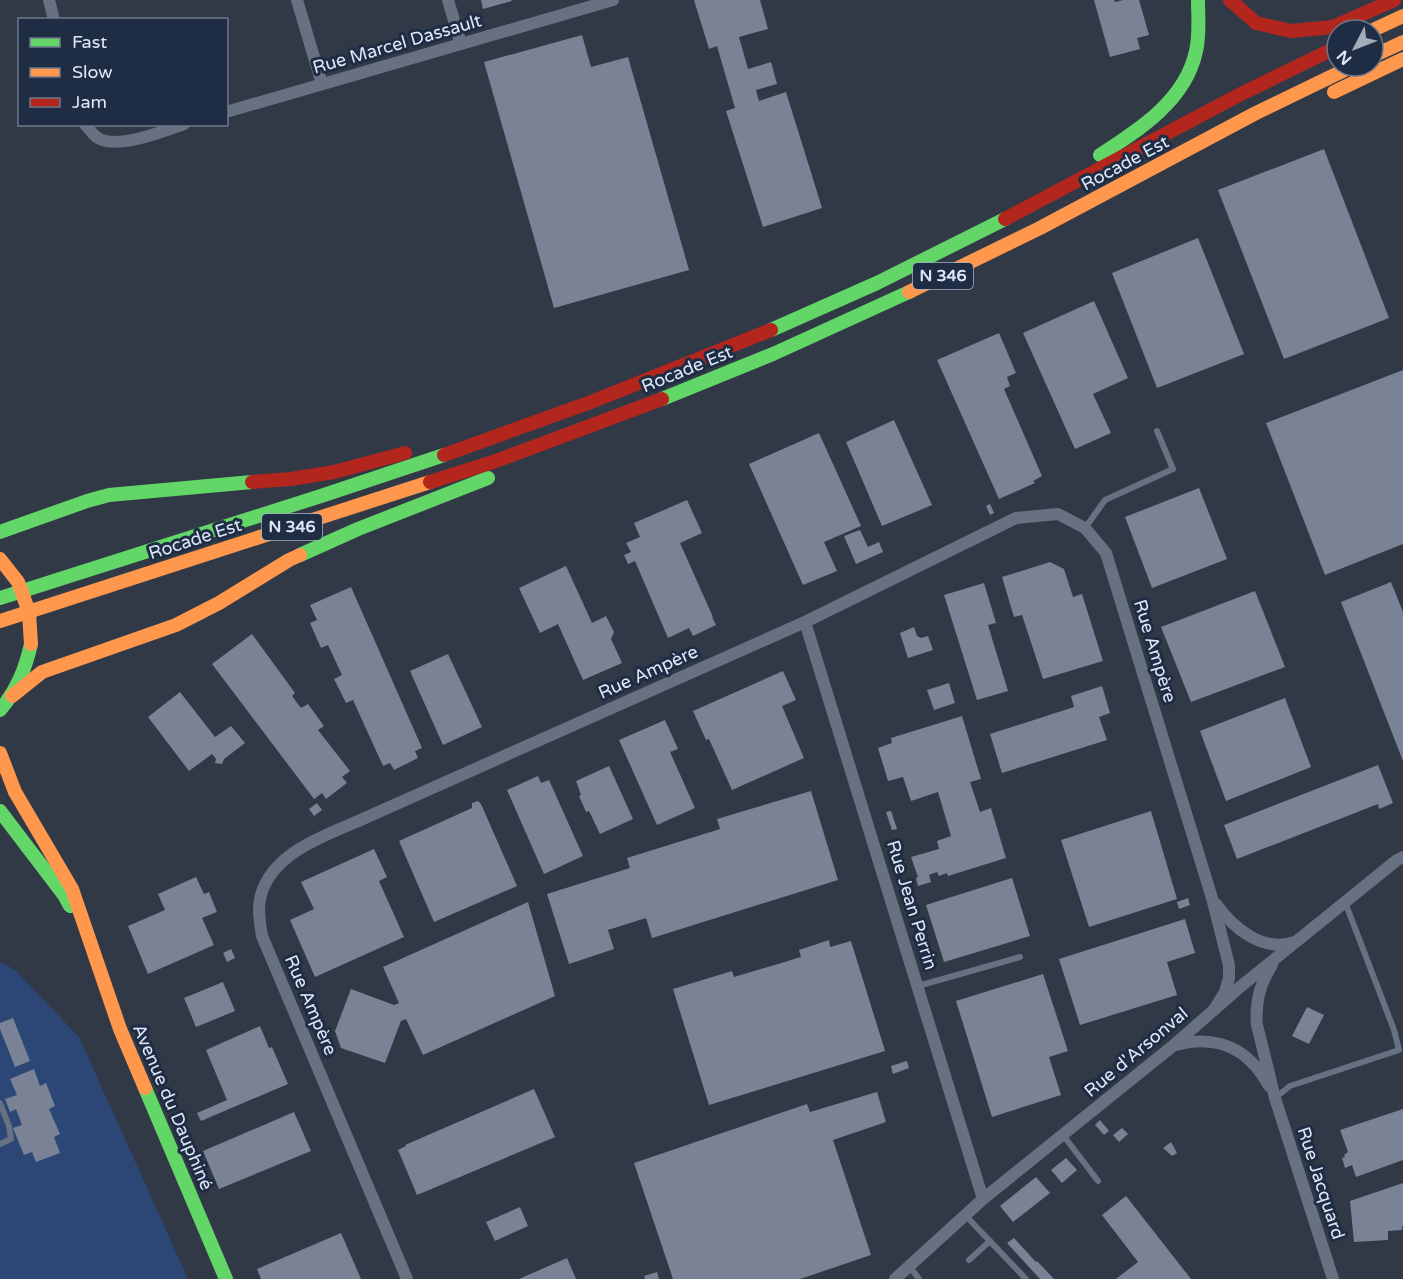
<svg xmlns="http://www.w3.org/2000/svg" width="1403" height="1279" viewBox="0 0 1403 1279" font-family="'Varela Round',sans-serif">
<rect width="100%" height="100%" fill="#313947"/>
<polygon fill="#2c4776" points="0,961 16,971 79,1037 188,1279 0,1279"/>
<g fill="#798395">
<polygon points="481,0 511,0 512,1 483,9"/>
<polygon points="694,0 760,0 768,29 739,37 748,69 771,62 777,84 756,90 759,101 786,92 822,208 763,227 726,111 735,108 717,46 709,49"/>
<polygon points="1094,0 1114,0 1115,2 1123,0 1139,0 1149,35 1137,38 1140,49 1110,57"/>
<polygon points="582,35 591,67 628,57 689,270 554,308 484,62"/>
<polygon points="1324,149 1389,318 1284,359 1218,190"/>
<polygon points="1198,238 1244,354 1157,388 1112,273"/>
<polygon points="1094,301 1128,378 1093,394 1111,433 1075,449 1023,333"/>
<polygon points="999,333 1016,373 1007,377 1010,386 1004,389 1042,476 1033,481 1035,483 999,499 937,360"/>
<polygon points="1403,370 1403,544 1325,575 1266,423"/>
<polygon points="894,420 932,505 882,526 846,442"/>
<polygon points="819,433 861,526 824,542 837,571 803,585 749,464"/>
<polygon points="1199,488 1227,559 1152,588 1125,517"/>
<polygon points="687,500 702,533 680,543 713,617 712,617 716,625 693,636 689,628 668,638 635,561 628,564 624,555 631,552 626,543 640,537 634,523"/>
<polygon points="990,504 994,513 990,515 986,506"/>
<polygon points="860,530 868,547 879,542 883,552 856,564 844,536"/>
<polygon points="1050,562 1064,569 1073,597 1082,594 1103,661 1043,679 1022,615 1014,617 1002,577"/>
<polygon points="566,566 592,623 606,616 614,632 611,639 622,663 583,680 558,624 540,633 519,588"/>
<polygon points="1391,582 1403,612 1403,761 1341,602"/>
<polygon points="984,583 996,623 988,625 1008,691 977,700 944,595"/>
<polygon points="351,587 422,748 415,751 418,758 394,770 390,763 383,766 353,700 346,703 334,679 342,675 328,645 321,648 310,623 317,620 310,605"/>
<polygon points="1255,591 1285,667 1191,702 1161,627"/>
<polygon points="914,627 917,636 921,638 928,636 933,650 908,658 900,633"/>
<polygon points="252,634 295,693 292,696 301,708 308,704 324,726 318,730 350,771 342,777 347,783 326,799 322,793 314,799 212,664"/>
<polygon points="448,654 482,727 443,745 410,671"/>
<polygon points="783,671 796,700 782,706 804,758 732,790 709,739 706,740 693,711"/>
<polygon points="949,683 955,703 934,710 927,690"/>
<polygon points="1102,686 1110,713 1099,717 1107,740 1002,773 990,734 1074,707 1071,696"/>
<polygon points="180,692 215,737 231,726 245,743 224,759 222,764 215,763 216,759 212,754 189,771 148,717"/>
<polygon points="1285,698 1311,767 1226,801 1200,731"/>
<polygon points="962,716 981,779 970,782 980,812 991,808 1006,858 948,876 947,873 939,876 937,872 929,875 931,882 918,886 916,878 918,877 911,857 939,849 937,841 951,836 938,792 911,801 903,777 888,781 878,748 892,743 891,738"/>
<polygon points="665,720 678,749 670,752 695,808 657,825 619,740"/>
<polygon points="1378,765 1393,803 1379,809 1378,804 1237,859 1224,825"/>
<polygon points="609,766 633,819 600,834 589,811 586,812 579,796 581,795 576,781"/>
<polygon points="538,776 541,783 549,780 583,856 544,874 507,790"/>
<polygon points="811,791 838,880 652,938 646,918 608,930 614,949 569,964 547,894 630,868 627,858 720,829 717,819"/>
<polygon points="478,801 481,804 517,886 434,922 399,841 472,808 472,803"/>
<polygon points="317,803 322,810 314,816 309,809"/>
<polygon points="891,811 897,829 892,830 886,812"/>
<polygon points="1151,811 1177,899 1089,927 1061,840"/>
<polygon points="374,849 387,877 379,881 404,937 315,977 290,920 314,909 301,882"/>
<polygon points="196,877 204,894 209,892 217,912 202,918 214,945 148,974 128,926 165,910 158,894"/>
<polygon points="1012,878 1030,936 944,962 926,905"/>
<polygon points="1188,898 1190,905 1179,909 1177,902"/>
<polygon points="528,902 555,996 423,1055 406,1019 401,1021 385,1063 341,1048 335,1031 351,989 394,1005 399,1003 383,967"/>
<polygon points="1185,919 1195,953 1167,962 1177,995 1080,1025 1059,959"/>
<polygon points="829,940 830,947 851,941 885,1051 709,1105 673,989 732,971 734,977 801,957 799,950"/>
<polygon points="231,949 235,958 227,962 223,953"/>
<polygon points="1043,974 1068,1051 1049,1057 1061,1095 992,1117 956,1001"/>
<polygon points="223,982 235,1011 196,1027 184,998"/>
<polygon points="1307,1007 1324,1015 1309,1044 1292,1036"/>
<polygon points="13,1018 30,1061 15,1067 0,1029 0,1023"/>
<polygon points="260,1026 269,1048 272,1047 288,1084 201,1121 197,1113 227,1100 206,1050"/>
<polygon points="907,1061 909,1068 893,1074 891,1066"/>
<polygon points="34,1069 40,1086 46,1083 55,1106 49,1109 60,1134 54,1137 60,1153 36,1162 32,1152 24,1155 13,1128 22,1125 16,1109 10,1112 5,1099 17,1095 10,1079"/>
<polygon points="534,1089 555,1137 417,1195 398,1150 406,1146 405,1145"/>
<polygon points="877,1092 886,1122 833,1140 871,1255 800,1279 673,1279 634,1163 807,1104 810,1112"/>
<polygon points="1403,1109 1403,1160 1356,1177 1352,1165 1345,1168 1342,1158 1345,1157 1344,1155 1348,1152 1340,1130"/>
<polygon points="294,1112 311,1151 219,1189 203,1151"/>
<polygon points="1100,1120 1109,1131 1104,1135 1095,1125"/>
<polygon points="1122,1128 1128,1134 1119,1142 1113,1135"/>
<polygon points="1171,1142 1177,1153 1172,1156 1163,1148"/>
<polygon points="1066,1158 1077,1170 1062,1183 1051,1170"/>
<polygon points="1036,1177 1050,1193 1013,1222 1000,1206"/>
<polygon points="1403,1183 1403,1226 1402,1226 1402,1230 1388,1231 1388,1240 1354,1242 1350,1201"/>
<polygon points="1126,1196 1191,1279 1116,1279 1138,1262 1102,1215"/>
<polygon points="520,1207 528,1226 495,1241 486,1222"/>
<polygon points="341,1233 361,1279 261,1279 257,1269"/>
<polygon points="1014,1238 1036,1262 1037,1261 1054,1279 1040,1279 1007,1243"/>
<polygon points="567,1258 576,1279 519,1279"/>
<polygon points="657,1272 659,1279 645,1279 644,1276"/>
</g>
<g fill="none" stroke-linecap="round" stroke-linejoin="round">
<g stroke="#687182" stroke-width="6">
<polyline points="1085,528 1105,500 1173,469 1157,431"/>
<polyline points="918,986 1020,957"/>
<polyline points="1276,1097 1290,1086 1399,1050 1394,1030 1345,902"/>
<polyline points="0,1103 9,1126 11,1139 0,1144"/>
<polyline points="1063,1135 1098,1181"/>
<polyline points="965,1215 1026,1279"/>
<polyline points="969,1260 990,1241"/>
<polyline points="910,1267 919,1279"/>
</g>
<g stroke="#687182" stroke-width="12">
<polyline points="49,0 54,20"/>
<polyline points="297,0 322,84"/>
<polyline points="448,0 461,44"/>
<polyline points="226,112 613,0"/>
<path d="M85,124C89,129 93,135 98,138C117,150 164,131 184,124"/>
<polyline points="805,622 983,1199"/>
<path d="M1216,904C1233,928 1263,953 1295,942"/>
<path d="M1272,965C1260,983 1255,1003 1257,1025L1275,1098L1333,1279"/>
<path d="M1176,1045C1217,1034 1249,1049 1269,1086"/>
<path d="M407,1279L262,936C260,923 257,908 261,895C273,851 328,835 365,818L805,622L1016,518L1058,514L1085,528L1106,553L1212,898L1229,965V978L1225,992L1214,1010"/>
<polyline points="895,1279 983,1199 1174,1045 1240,987 1397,860 1403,857"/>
</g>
<g stroke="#63d668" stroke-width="14">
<path d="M1100,155C1139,130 1186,100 1196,51C1200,35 1198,17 1198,0"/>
<polyline points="771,330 877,283 1005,219"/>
<polyline points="662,399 773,354 909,292"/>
<polyline points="0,532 87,501 109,495 252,482"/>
<polyline points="300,555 358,529 488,478"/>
<polyline points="0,598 321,496 444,455"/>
<path d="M0,710C17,690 25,670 31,644"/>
<polyline points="0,811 64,895 70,906"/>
<polyline points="145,1088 226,1279"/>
</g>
<g stroke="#ff974d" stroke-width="14">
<polyline points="1373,30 1403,16"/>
<polyline points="1373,56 1403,42"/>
<polyline points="1334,92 1403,59"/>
<polyline points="909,292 1040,228 1256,113 1353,66"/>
<polyline points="0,621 430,482"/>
<polyline points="12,696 42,672 176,625 219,603 289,560 300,555"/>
<polyline points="0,753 15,792 72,889 120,1029 145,1088"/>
</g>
<g stroke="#b3261e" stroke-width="14">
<polyline points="1230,0 1256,23 1291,31 1333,27 1394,0"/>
<polyline points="1005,219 1239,95 1337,47"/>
<polyline points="444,455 591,402 771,330"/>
<polyline points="252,482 291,479 334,472 405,453"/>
<polyline points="430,482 493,462 662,399"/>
</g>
<polyline stroke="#ff974d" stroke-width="14" points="0,559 18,582 29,612 31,644"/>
</g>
<g text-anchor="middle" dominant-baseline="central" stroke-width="6" stroke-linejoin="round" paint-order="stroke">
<g fill="#1f2d44" stroke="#a5b0c2" stroke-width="1.5">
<rect x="913" y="263" width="60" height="26" rx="4.5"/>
<rect x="262" y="514" width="60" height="26" rx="4.5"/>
</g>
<g font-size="16" font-weight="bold" fill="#dfe8f8">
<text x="943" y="276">N 346</text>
<text x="292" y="527">N 346</text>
</g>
<g font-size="18" fill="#dfe8f8" stroke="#1f2d44">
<text transform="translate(397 44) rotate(-16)">Rue Marcel Dassault</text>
<text transform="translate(1125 163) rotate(-28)">Rocade Est</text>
<text transform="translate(687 369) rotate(-22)">Rocade Est</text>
<text transform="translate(195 539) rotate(-18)">Rocade Est</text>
<text transform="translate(1155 651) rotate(73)">Rue Ampère</text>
<text transform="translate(648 672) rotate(-24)">Rue Ampère</text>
<text transform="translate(912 905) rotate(73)">Rue Jean Perrin</text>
<text transform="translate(311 1005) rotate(67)">Rue Ampère</text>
<text transform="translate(1136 1052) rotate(-40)">Rue d'Arsonval</text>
<text transform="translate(173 1107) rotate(67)">Avenue du Dauphiné</text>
<text transform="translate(1321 1183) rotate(72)">Rue Jacquard</text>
</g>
</g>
<rect x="18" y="18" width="210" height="108" fill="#1f2d44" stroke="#6c788c" stroke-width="1.5"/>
<rect x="30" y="38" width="30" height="9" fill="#63d668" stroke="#6c788c" stroke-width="1.5"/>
<text x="72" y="48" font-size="18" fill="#dfe8f8">Fast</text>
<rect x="30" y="68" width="30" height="9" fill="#ff974d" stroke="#6c788c" stroke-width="1.5"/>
<text x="72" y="78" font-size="18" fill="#dfe8f8">Slow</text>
<rect x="30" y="98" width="30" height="9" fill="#b3261e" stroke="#6c788c" stroke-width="1.5"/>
<text x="72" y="108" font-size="18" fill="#dfe8f8">Jam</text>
<g transform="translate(1355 48) rotate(228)"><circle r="28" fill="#1f2d44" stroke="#6c788c" stroke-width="1.5"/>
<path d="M0-4.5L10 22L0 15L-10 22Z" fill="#a2abba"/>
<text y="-9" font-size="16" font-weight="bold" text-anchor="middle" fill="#dfe8f8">N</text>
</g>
</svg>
